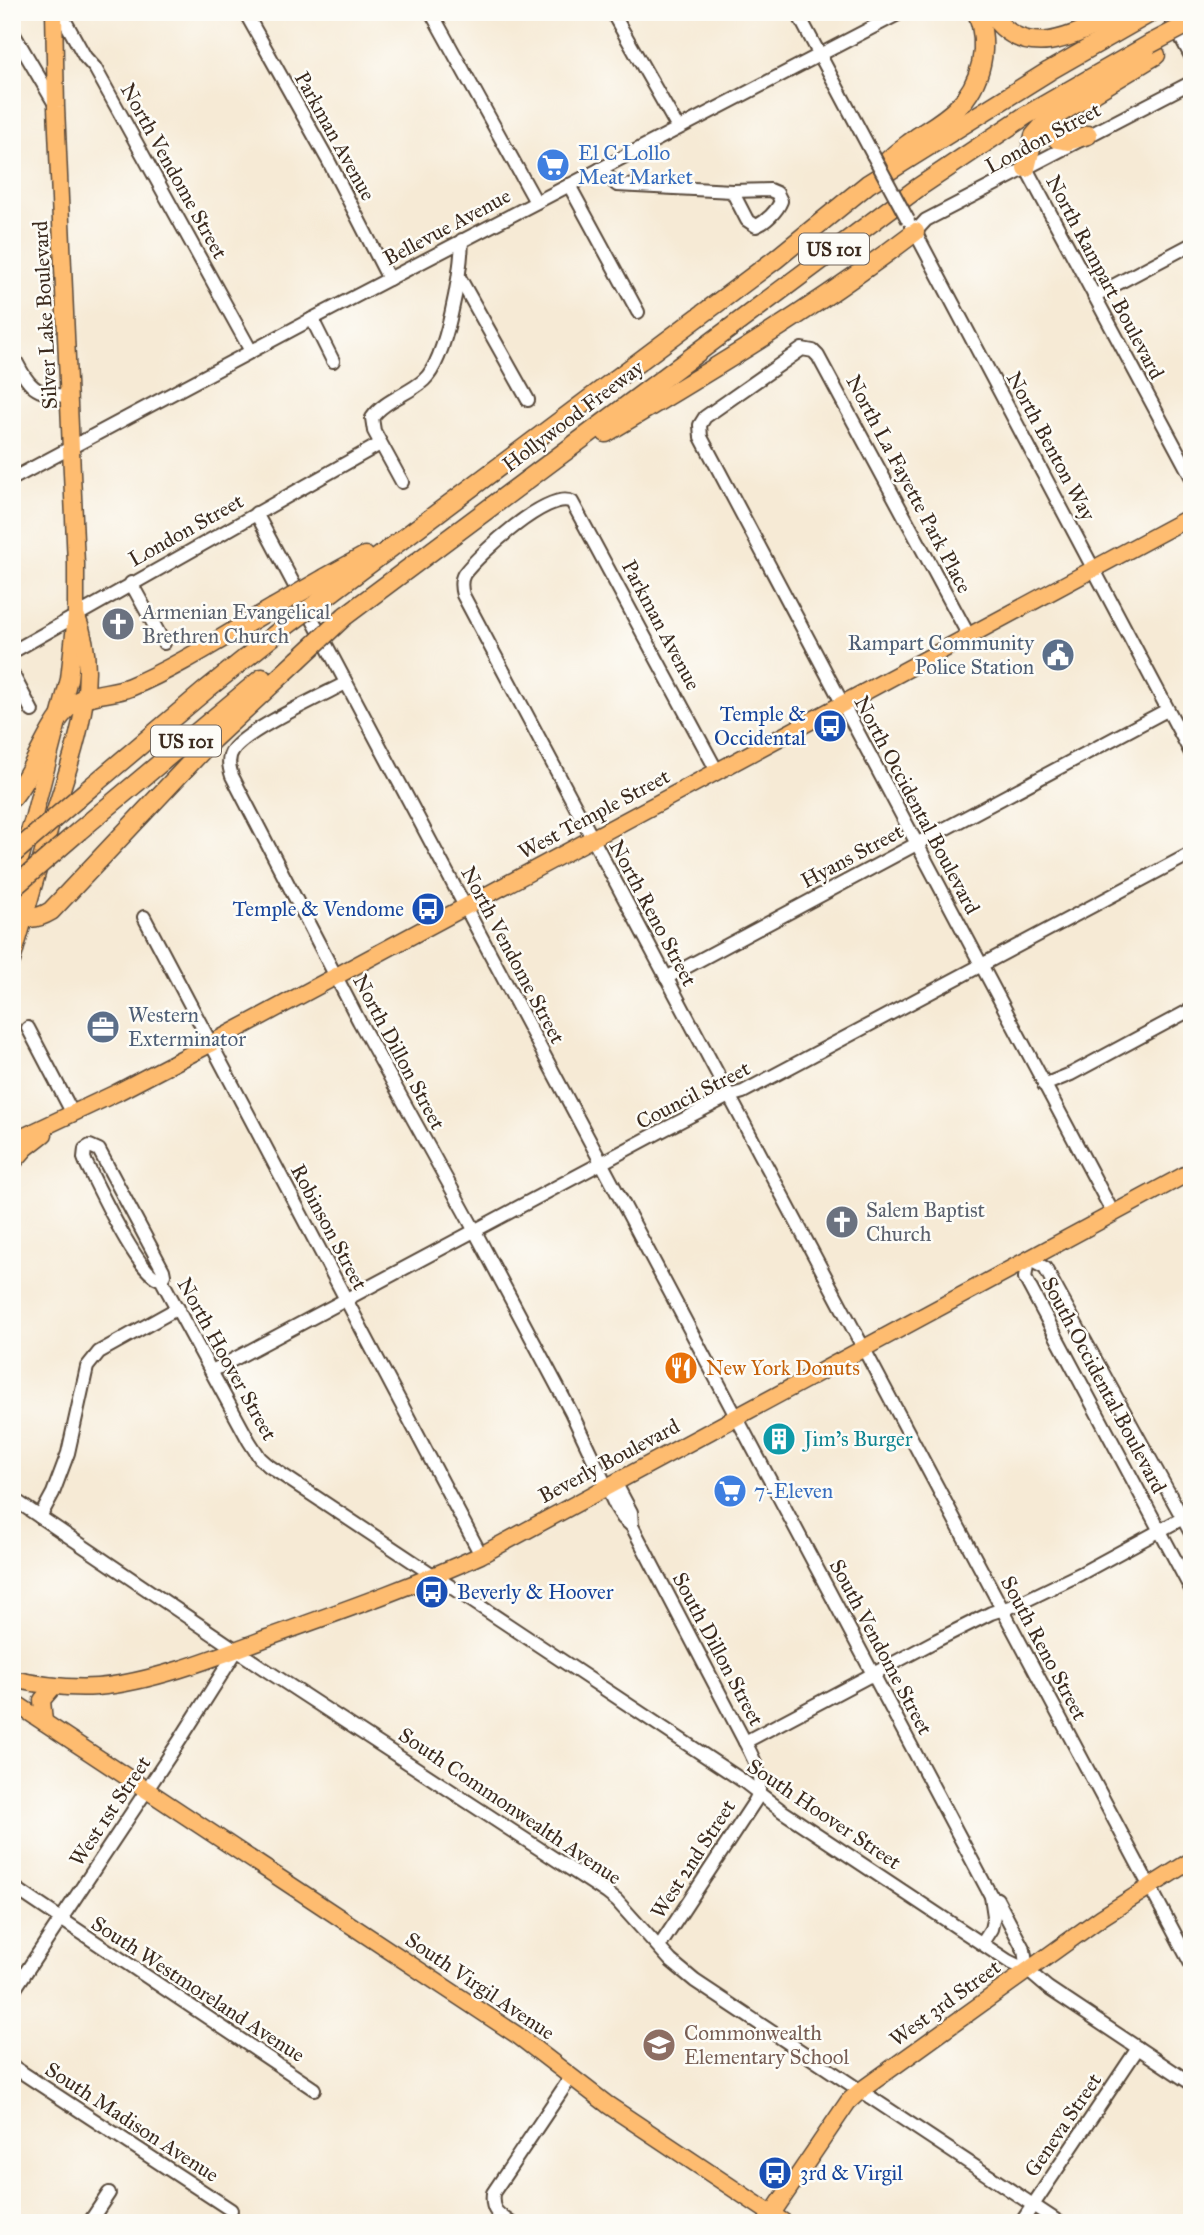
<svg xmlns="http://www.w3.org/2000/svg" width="1204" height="2235" viewBox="0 0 1204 2235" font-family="'IM FELL Great Primer',serif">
<rect width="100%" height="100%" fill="#fdfcf7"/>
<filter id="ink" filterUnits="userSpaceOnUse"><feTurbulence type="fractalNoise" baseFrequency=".0143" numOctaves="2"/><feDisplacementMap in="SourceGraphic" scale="14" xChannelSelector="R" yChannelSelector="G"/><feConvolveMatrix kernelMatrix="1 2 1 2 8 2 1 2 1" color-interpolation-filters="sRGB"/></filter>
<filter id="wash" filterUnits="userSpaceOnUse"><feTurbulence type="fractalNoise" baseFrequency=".00686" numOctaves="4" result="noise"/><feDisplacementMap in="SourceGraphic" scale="28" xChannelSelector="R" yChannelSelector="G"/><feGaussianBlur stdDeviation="1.57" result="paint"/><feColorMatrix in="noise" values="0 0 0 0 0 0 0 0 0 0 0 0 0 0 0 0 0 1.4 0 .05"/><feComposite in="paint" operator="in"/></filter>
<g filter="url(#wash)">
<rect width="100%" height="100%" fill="#f6ead5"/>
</g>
<g filter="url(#ink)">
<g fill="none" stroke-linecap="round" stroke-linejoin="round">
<defs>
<g id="minor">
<polyline points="60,12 85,57 95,68 251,351"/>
<polyline points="245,12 328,160 389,279"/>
<polyline points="431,12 536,202"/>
<polyline points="612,12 678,128"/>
<polyline points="797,12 873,155"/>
<polyline points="1167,12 1192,58"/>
<polyline points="12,31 56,106"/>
<polyline points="1026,168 1192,478"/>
<path d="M600,169L617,185L732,191L770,190L777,193L781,201C777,211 766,222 756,226L747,220L732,191"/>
<polyline points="569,185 638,312"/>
<polyline points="912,226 1192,755"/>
<polyline points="915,232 926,220 1192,82"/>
<polyline points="459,277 528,400"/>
<polyline points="1094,296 1192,244"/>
<polyline points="312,319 333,361"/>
<path d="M12,354C29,386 32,395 70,396"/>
<polyline points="12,479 312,319 902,12"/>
<path d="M402,482L374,431L372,418C384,400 409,394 424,380C447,359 461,271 462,240"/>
<polyline points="256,513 991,1896 997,1899 1024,1950 1027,1970"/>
<polyline points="131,583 164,643"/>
<polyline points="969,636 818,356 813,351 802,349 705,417 700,425 701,437 1113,1213"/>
<polyline points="12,652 380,444"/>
<polyline points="12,673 32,711"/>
<path d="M346,683C321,696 247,730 233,750C227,758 229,767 232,776L359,1021L470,1222L571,1412L616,1507L623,1518L632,1526L745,1742C755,1761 766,1780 755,1801L659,1947"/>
<path d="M717,771L572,502C549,489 478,555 464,574C460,581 461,588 463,595L1192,1966"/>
<polyline points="144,917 481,1555"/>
<polyline points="666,978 1167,710"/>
<polyline points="28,1028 73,1114"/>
<polyline points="1044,1085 1071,1074 1192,1009"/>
<path d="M161,1279L164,1275L163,1270L99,1150L90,1146L85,1149L84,1158L86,1163C97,1184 140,1279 161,1279L249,1441L260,1458L269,1466L743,1781L782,1811L1008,1961L1027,1970L1048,1988L1192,2084"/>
<polyline points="212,1371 665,1129 729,1096 743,1092 1192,853"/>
<polyline points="615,1482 631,1512 632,1526"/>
<polyline points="12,1498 263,1668 607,1893 617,1901 671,1961 695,1981 1060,2223"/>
<polyline points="40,1517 53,1493 68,1453 87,1367 99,1352 178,1308"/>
<polyline points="1192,1535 1045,1268 1028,1259 1025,1278 1192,1591"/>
<polyline points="745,1742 937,1640 991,1613 1016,1605 1080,1574 1183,1518"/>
<polyline points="12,1886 314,2089"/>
<polyline points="982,1943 991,1929 994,1916 991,1896"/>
<polyline points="12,1993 180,1740 237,1650"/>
<polyline points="12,2066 231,2210"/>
<polyline points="89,2223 109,2193"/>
<path d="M511,2223C497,2213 491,2211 493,2193L571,2077"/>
<polyline points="1021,2223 1138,2048"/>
</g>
<g id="major">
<polyline points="12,884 33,819 69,679 76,616 76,564 56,107 54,12"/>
<path d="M12,961C25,914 39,868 52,821C70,759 104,681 77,617"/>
<polyline points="12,1142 116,1093 210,1044 1192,516"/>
<polyline points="12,1164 26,1148 44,1134"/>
<path d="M12,1679C40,1685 69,1689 97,1687C153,1682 214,1658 267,1638C339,1612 411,1587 481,1555L1192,1171"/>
<polyline points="12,1701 517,2035 608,2105 785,2223"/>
<polyline points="44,1722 42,1700 54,1686"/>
<polyline points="767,2221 848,2102 860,2091 1102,1917 1192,1860"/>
</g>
<g id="highway">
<path d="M990,12C1025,65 1077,35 1120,12"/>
<polyline points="1056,115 1053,120 1051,131 1057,139 1068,141 1088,135"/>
<path d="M886,163C894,153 906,146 916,138C929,129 945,120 956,109C982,83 990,46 977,12"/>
<polyline points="1026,168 1034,136 1047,121 1156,55"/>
<path d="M606,433C712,370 817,307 915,232"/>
<polyline points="325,578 365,556"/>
<polyline points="332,592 776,259 868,184 1049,71 1152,12"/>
<polyline points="345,616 919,187 1025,116 1150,44"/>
<polyline points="92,786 207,689 282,629"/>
<path d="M12,798C34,772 47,727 69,707C86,692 111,695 130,687C180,666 226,635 273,608"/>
<polyline points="79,831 262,678"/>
<path d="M12,906C23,921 36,920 51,911L212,740L298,660"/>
</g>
</defs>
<use href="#minor" stroke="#574739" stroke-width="16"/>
<use href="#major" stroke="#574739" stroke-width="19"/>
<use href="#highway" stroke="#574739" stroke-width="21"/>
<use href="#minor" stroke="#fff" stroke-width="12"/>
<use href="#major" stroke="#febc70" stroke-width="16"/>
<use href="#highway" stroke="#febc70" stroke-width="18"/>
<defs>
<polyline id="minor-bridge" points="873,155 908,220"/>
<g id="highway-bridge">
<polyline points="1150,44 1192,22"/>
<polyline points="273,608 325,578"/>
<polyline points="282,629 332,592"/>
<polyline points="298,660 345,616"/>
<polyline points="12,855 92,786"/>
<polyline points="12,889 79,831"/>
</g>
</defs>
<use href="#minor-bridge" stroke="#574739" stroke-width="16" stroke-linecap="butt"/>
<use href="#highway-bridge" stroke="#574739" stroke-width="21" stroke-linecap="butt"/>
<use href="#minor-bridge" stroke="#fff" stroke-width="12"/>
<use href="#highway-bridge" stroke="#febc70" stroke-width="18"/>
</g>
</g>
<defs>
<symbol id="supermarket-disc" viewBox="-11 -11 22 22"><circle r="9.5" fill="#3f7fe0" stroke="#fdfcf7"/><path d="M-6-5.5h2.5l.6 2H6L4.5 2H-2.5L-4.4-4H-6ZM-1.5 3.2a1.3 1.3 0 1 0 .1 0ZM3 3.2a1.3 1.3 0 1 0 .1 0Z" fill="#fff"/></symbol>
<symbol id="church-disc" viewBox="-11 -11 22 22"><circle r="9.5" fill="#6b7280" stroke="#fdfcf7"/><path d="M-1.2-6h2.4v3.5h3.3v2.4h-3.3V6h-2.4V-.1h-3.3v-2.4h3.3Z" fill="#fff"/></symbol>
<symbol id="civic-disc" viewBox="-11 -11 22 22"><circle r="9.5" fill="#5c6f8a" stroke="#fdfcf7"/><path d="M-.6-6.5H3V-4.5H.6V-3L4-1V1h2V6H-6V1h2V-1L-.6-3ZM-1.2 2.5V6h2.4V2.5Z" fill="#fff"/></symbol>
<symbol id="bus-disc" viewBox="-11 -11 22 22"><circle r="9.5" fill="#1a4fb4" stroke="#fdfcf7"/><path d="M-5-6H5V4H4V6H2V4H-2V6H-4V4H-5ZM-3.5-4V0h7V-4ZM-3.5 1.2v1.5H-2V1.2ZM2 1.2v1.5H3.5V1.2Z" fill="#fff"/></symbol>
<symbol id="office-disc" viewBox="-11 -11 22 22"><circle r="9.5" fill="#5c6f8a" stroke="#fdfcf7"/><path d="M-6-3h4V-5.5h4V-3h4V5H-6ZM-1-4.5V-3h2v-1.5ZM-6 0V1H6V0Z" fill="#fff"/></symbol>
<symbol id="restaurant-disc" viewBox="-11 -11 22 22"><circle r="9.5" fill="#e8710a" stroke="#fdfcf7"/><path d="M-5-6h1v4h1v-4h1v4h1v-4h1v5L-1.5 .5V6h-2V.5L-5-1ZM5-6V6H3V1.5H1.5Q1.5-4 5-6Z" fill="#fff"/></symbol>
<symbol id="building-disc" viewBox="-11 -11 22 22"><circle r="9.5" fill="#0f9aa8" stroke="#fdfcf7"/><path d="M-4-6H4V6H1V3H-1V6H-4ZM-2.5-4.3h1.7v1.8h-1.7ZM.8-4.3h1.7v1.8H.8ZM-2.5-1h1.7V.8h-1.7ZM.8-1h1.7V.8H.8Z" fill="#fff"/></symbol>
<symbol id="school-disc" viewBox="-11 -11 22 22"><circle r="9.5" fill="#8d6e63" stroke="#fdfcf7"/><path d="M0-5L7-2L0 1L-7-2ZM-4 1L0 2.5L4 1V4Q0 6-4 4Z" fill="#fff"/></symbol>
</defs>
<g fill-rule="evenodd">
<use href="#supermarket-disc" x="534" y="146" width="38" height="38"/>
<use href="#church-disc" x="99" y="605" width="38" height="38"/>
<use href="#civic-disc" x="1039" y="636" width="38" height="38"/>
<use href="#bus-disc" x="811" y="707" width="38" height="38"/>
<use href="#bus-disc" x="409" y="890" width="38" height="38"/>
<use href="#office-disc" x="84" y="1008" width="38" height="38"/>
<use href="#church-disc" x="823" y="1203" width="38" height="38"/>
<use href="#restaurant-disc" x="662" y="1349" width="38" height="38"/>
<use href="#building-disc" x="760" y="1420" width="38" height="38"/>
<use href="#supermarket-disc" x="711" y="1472" width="38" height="38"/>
<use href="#bus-disc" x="413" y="1573" width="38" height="38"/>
<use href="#school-disc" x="640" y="2026" width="38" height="38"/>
<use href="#bus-disc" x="756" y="2154" width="38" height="38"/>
</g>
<g text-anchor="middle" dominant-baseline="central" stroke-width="5" stroke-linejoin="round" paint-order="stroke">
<g fill="#fdfcf7" stroke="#75695f" stroke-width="2">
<rect x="799" y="233.5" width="70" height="31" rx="5"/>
<rect x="151" y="725.5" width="70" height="31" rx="5"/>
</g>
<g font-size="19" font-weight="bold" fill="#3b2a1e">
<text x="834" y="249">US 101</text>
<text x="186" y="741">US 101</text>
</g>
<g font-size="21" fill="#3b2a1e" stroke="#fdfcf7">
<text transform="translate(335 136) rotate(61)">Parkman Avenue</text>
<text transform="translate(1043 138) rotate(-28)">London Street</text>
<text transform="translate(174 171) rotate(61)">North Vendome Street</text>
<text transform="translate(447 227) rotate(-28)">Bellevue Avenue</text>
<text transform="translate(1105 277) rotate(62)">North Rampart Boulevard</text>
<text transform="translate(45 315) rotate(-93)">Silver Lake Boulevard</text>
<text transform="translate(573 416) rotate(-37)">Hollywood Freeway</text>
<text transform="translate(1051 446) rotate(62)">North Benton Way</text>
<text transform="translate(909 484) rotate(62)">North La Fayette Park Place</text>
<text transform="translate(186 530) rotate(-29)">London Street</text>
<text transform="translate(661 625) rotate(62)">Parkman Avenue</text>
<text transform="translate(917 805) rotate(62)">North Occidental Boulevard</text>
<text transform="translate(594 814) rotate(-28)">West Temple Street</text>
<text transform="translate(852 856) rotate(-28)">Hyans Street</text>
<text transform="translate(653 913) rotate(62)">North Reno Street</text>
<text transform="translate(513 955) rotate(62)">North Vendome Street</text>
<text transform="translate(399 1052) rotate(62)">North Dillon Street</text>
<text transform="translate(693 1095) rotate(-27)">Council Street</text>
<text transform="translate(329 1227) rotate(62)">Robinson Street</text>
<text transform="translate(227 1359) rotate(61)">North Hoover Street</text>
<text transform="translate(1104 1385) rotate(62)">South Occidental Boulevard</text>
<text transform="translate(609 1461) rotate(-28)">Beverly Boulevard</text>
<text transform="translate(881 1647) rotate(62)">South Vendome Street</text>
<text transform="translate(1044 1648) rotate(62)">South Reno Street</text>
<text transform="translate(718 1649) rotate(62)">South Dillon Street</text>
<text transform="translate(510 1806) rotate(34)">South Commonwealth Avenue</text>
<text transform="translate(110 1811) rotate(-56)">West 1st Street</text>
<text transform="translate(824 1814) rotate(34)">South Hoover Street</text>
<text transform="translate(693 1859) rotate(-57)">West 2nd Street</text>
<text transform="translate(480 1986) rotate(34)">South Virgil Avenue</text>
<text transform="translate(198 1989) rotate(33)">South Westmoreland Avenue</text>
<text transform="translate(945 2003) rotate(-36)">West 3rd Street</text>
<text transform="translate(132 2122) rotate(33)">South Madison Avenue</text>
<text transform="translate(1063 2125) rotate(-56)">Geneva Street</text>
</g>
<g font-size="21" fill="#366cbe" stroke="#fdfcf7" text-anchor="start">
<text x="578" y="153">El C Lollo<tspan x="578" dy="24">Meat Market</tspan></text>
<text x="754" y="1491">7-Eleven</text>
</g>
<g font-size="21" fill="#5b616d" stroke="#fdfcf7" text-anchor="start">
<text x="142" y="612">Armenian Evangelical<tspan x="142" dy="24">Brethren Church</tspan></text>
<text x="866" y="1210">Salem Baptist<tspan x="866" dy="24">Church</tspan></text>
</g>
<g font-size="21" fill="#4e5e75" stroke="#fdfcf7" text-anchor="end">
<text x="1034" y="643">Rampart Community<tspan x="1034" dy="24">Police Station</tspan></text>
<text x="128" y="1015" text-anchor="start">Western<tspan x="128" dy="24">Exterminator</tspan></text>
</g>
<g font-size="21" fill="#164399" stroke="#fdfcf7" text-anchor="end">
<text x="806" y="714">Temple &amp;<tspan x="806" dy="24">Occidental</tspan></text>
<text x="404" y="909">Temple &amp; Vendome</text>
<text x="457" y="1592" text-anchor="start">Beverly &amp; Hoover</text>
<text x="800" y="2173" text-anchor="start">3rd &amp; Virgil</text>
</g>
<g font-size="21" fill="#c56008" stroke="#fdfcf7" text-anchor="start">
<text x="706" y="1368">New York Donuts</text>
</g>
<g font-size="21" fill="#0d838f" stroke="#fdfcf7" text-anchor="start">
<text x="804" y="1439">Jim's Burger</text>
</g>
<g font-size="21" fill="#785e54" stroke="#fdfcf7" text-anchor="start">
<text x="684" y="2033">Commonwealth<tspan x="684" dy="24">Elementary School</tspan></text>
</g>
</g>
<rect width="1204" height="2235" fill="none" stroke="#fdfcf7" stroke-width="42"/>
</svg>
